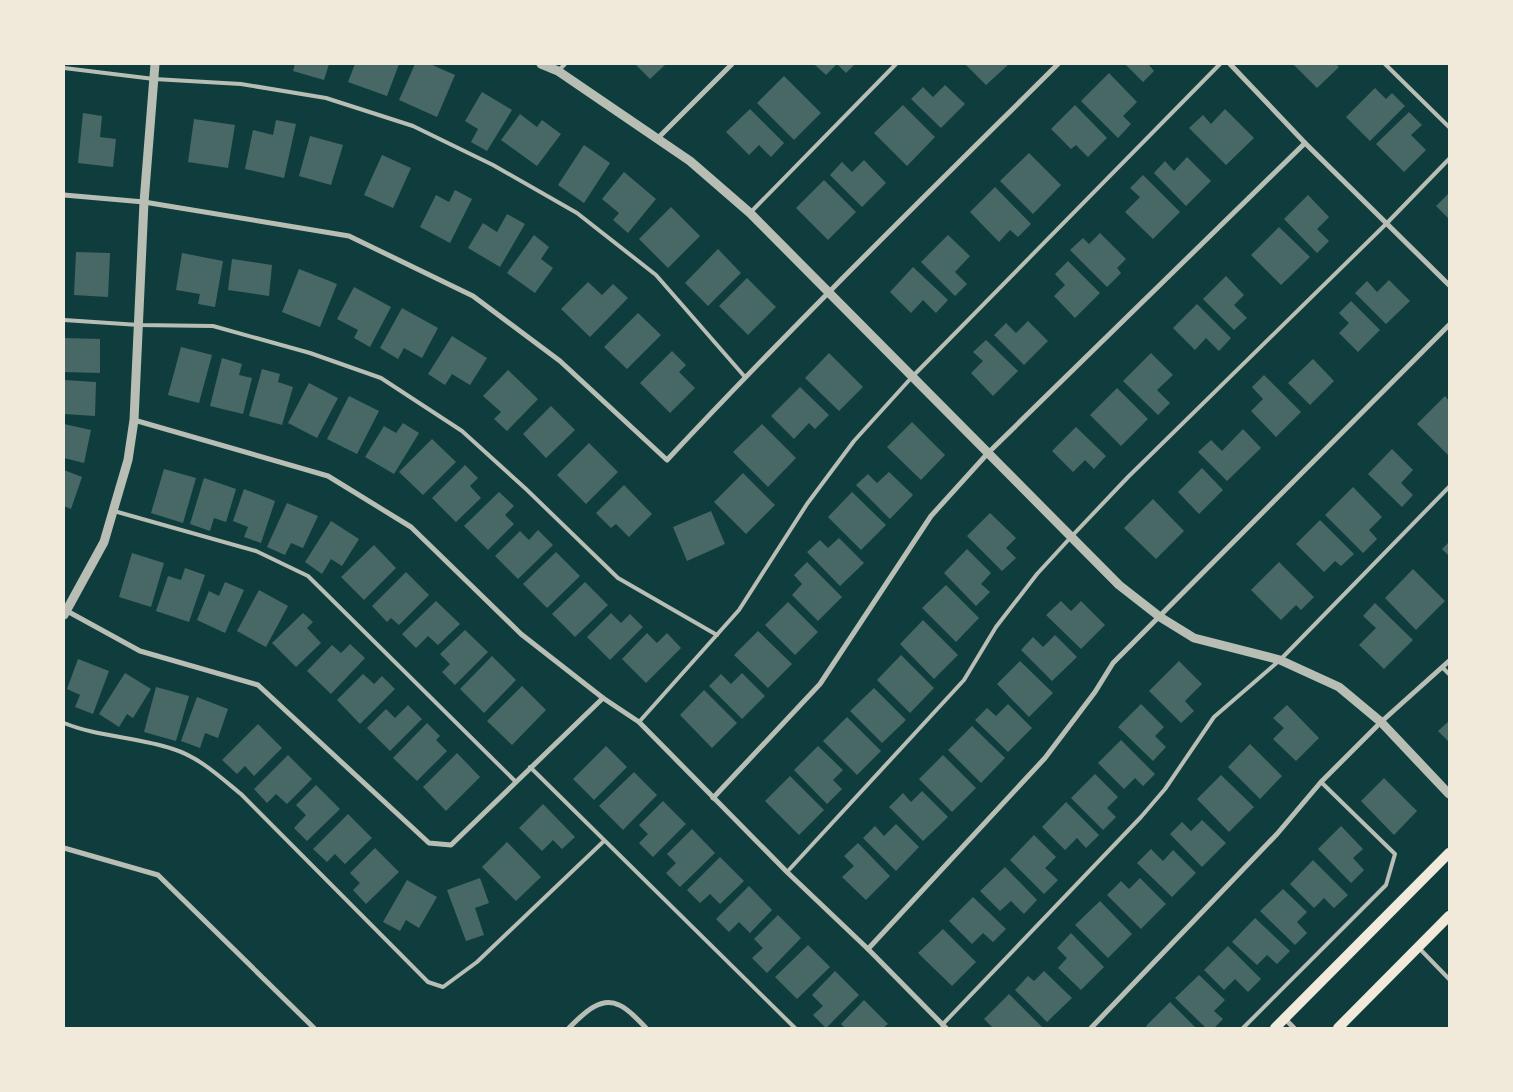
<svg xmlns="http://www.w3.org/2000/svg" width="1513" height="1092" viewBox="0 0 1513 1092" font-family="'PT Sans Narrow',sans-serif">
<rect width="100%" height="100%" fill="#0f3d3e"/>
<g fill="#486865">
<polygon points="295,64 329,64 324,80 293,71"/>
<polygon points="355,64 399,64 387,96 348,82"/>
<polygon points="415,64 430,64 455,75 437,117 399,100"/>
<polygon points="635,64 666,64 650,79"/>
<polygon points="814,64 837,64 826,75"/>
<polygon points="837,64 855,64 846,73"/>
<polygon points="965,64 1009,64 986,85"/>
<polygon points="1125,64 1150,64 1149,65 1154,71 1143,82"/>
<polygon points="1293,64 1336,64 1339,67 1317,88"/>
<polygon points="1109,73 1137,102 1123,116 1131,124 1118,138 1081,101"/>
<polygon points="784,76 821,113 794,140 757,103"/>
<polygon points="945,85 965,104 941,128 911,99 923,87 933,97"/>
<polygon points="1375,88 1386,99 1392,93 1405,106 1370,141 1346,117"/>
<polygon points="482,92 512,110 487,151 471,142 478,129 465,121"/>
<polygon points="903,105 935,137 907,166 874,133"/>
<polygon points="1075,105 1107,138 1088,157 1076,145 1071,149 1051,129"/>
<polygon points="750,109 784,143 771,157 759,145 749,155 726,132"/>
<polygon points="1225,109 1254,138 1226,165 1189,128 1203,115 1211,124"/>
<polygon points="1409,112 1422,125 1411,135 1426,150 1404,172 1376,144"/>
<polygon points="83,113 102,116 100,137 116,139 113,167 78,163"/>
<polygon points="520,114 537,127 542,120 561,134 537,166 501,140"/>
<polygon points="194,119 235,125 228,168 188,162"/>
<polygon points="276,120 296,124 284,178 245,169 253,130 273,135"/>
<polygon points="310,136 343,145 331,185 299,176"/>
<polygon points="584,145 610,163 584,203 558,185"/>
<polygon points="1029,153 1061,185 1033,214 1000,181"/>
<polygon points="382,155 411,168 393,208 364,195"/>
<polygon points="1187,157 1211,181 1186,206 1154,173 1165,161 1174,171"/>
<polygon points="864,160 886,183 862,207 830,175 842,162 852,172"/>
<polygon points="624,172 656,199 628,233 613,220 619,213 602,199"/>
<polygon points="1143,175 1180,212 1153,239 1125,212 1140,197 1130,188"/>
<polygon points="824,180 856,212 828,240 796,208"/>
<polygon points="995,187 1031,224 1018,237 1010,230 999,242 970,212"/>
<polygon points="455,190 472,199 450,243 420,227 436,195 449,202"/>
<polygon points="1449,193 1449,219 1436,206"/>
<polygon points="1308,195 1329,217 1317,229 1329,241 1317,253 1284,219"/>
<polygon points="671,207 700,236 668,268 639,239"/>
<polygon points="507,214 525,224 500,267 468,248 483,223 497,232"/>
<polygon points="1279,227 1310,257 1281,285 1251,255"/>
<polygon points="1100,233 1126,259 1117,268 1121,273 1107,287 1070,250 1083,238 1089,244"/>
<polygon points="534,235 549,247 541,259 553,268 535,293 507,273"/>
<polygon points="948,235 970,256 955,272 967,284 955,296 921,262"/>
<polygon points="718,249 741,273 708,306 685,283"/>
<polygon points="76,252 110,253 108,297 74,295"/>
<polygon points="182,253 223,261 215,307 198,304 200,294 176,290"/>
<polygon points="232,259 272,265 269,296 228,290"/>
<polygon points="1068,261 1100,293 1075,318 1054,296 1065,285 1055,274"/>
<polygon points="913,267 948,300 936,313 923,300 911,313 890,292"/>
<polygon points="299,269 337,284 320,327 282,312"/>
<polygon points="1226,276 1244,295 1234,305 1247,318 1234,330 1203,299"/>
<polygon points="747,278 776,307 748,335 719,306"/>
<polygon points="1389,280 1410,301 1386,324 1355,293 1367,281 1377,292"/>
<polygon points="588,282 602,295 613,284 628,298 590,337 561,309"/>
<polygon points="354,287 391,307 370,347 354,338 358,330 337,319"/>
<polygon points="1351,301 1380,330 1358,352 1339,333 1349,323 1339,313"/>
<polygon points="1197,304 1231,338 1219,351 1206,338 1195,350 1173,328"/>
<polygon points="402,308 438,328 422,358 404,348 398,359 380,348"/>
<polygon points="638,313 661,335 627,369 604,347"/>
<polygon points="1028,321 1048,341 1024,365 994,335 1006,323 1016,333"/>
<polygon points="452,336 487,358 470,385 452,374 445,385 428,374"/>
<polygon points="64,338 100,339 100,373 64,372"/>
<polygon points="986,340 1018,371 993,396 971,373 983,361 973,352"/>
<polygon points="181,347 212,355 199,403 168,395"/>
<polygon points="672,351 686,365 679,372 695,388 670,413 640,383"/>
<polygon points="829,353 863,387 839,411 805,378"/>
<polygon points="1151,353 1173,375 1157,390 1170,403 1158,415 1123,381"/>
<polygon points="222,358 242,364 239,375 252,378 243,414 210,406"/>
<polygon points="1313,359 1334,381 1310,405 1288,383"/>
<polygon points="262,369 280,374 278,382 293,387 282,425 249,416"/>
<polygon points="508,370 538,399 507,431 494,419 501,412 483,396"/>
<polygon points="1264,375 1301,412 1276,437 1251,411 1263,399 1252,387"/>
<polygon points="64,380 96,382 95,416 64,414"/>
<polygon points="309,383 338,398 317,438 288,423"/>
<polygon points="800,387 829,415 815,429 809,423 794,439 771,416"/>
<polygon points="1117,388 1148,419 1121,446 1090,415"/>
<polygon points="349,396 379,411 357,454 327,439"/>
<polygon points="1445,396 1449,401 1449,456 1417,424"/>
<polygon points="551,406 575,430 546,458 523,434"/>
<polygon points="912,422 945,455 921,480 887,447"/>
<polygon points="403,423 419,433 394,474 365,457 384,426 396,433"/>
<polygon points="64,424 91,430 84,463 64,458"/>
<polygon points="762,424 796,458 768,487 733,452"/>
<polygon points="1076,427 1106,456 1094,469 1085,460 1073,472 1052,451"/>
<polygon points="1243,429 1261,448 1227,481 1198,452 1211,440 1222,451"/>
<polygon points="432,439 456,462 423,495 399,472"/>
<polygon points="589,443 618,472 586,504 557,475"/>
<polygon points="1392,449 1413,470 1401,483 1413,495 1402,507 1368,474"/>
<polygon points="465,465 478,478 470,486 481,498 456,522 432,498"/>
<polygon points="1202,468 1223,490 1199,514 1178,492"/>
<polygon points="164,469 196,478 183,523 151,513"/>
<polygon points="64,470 82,477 71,509 64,506"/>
<polygon points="889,472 913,495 890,519 856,485 868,474 877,483"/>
<polygon points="743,473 775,505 746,534 714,502"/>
<polygon points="204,478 236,489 226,522 214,518 210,531 190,524"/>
<polygon points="624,485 652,514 629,537 616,524 611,528 596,513"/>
<polygon points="1353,487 1382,517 1369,530 1377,539 1363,553 1325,515"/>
<polygon points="244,489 275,501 261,543 244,537 248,527 233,521"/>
<polygon points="499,492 514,506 505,515 514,524 488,550 464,526"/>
<polygon points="852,492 886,525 861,550 828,517"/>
<polygon points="1153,499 1184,531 1156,559 1124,528"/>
<polygon points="287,503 318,516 303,548 291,543 285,555 267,547"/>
<polygon points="711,511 725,544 687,561 673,527"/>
<polygon points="990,513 1016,538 1006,548 1016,558 1002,571 967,536"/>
<polygon points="1320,520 1354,554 1341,566 1335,561 1324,572 1296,544"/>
<polygon points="331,521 359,539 342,566 331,559 322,574 305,562"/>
<polygon points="538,530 553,545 518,579 495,556 520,531 529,540"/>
<polygon points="839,538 864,563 840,586 807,552 820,540 828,548"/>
<polygon points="1449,542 1449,556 1442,549"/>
<polygon points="374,545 396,568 364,600 341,577"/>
<polygon points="967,549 991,573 981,584 990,592 976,606 944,573"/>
<polygon points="556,552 580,576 547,608 523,584"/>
<polygon points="132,553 164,563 151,607 119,597"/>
<polygon points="807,562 842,597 818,621 792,595 802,584 794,575"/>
<polygon points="1279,562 1314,597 1301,610 1296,605 1281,620 1251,590"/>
<polygon points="185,568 205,575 189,622 156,611 168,576 181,580"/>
<polygon points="1413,569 1445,601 1416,630 1385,598"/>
<polygon points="406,572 429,595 399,625 391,618 387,622 372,606"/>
<polygon points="225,582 244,590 225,633 197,620 209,591 219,596"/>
<polygon points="585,582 608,605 575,637 552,614"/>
<polygon points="946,585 979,618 956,642 922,608"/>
<polygon points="259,590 288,606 266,647 237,631"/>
<polygon points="436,601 460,624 438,645 428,636 416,648 402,634"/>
<polygon points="1061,601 1071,611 1081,601 1105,625 1081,649 1046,615"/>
<polygon points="788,602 818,632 795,655 765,625"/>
<polygon points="1375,603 1413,640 1384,669 1359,645 1376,628 1363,616"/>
<polygon points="303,613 313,622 307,628 321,643 296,667 272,643"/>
<polygon points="611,613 621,623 630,614 643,627 610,660 587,637"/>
<polygon points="923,620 958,655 934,679 900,644"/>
<polygon points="465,630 488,652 455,685 442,672 450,664 440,654"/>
<polygon points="758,631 792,664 768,688 734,655"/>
<polygon points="647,633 657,643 667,633 681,648 646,683 622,659"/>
<polygon points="1055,635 1077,657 1052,681 1021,650 1033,637 1043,647"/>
<polygon points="350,644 365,658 331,694 307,671 332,645 341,653"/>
<polygon points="901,655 934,688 910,713 877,680"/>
<polygon points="492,656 516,680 484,713 460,689"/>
<polygon points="78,659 109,671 93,714 75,707 80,695 67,689"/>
<polygon points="1020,661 1053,693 1029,717 997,684"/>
<polygon points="1179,661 1202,684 1185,701 1194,711 1181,723 1149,691"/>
<polygon points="125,673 151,689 133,718 127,714 119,727 99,714"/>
<polygon points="742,673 765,696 742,719 709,686 721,674 731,684"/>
<polygon points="363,674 374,684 382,676 395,689 360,724 337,700"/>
<polygon points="522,686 546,710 512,745 487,721"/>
<polygon points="156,687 189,696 176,741 144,732"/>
<polygon points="874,688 906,720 882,743 850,711"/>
<polygon points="704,690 737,723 712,748 680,715"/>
<polygon points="197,697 228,709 218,738 205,733 200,748 181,741"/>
<polygon points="1008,704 1032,728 1008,752 975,720 987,708 996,716"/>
<polygon points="1141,704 1164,727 1155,736 1166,747 1153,761 1118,727"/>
<polygon points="408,705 422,719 390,751 367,728 386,709 395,718"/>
<polygon points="1287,705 1319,738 1296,761 1273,739 1284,728 1273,718"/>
<polygon points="847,717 881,751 857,775 823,741"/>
<polygon points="1449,721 1449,742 1438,731"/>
<polygon points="427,723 440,736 436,740 447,751 417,781 393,758"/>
<polygon points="258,724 282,748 254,776 245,766 237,774 222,760"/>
<polygon points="972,726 1005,758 981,783 948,750"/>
<polygon points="1121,740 1155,774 1143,786 1135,778 1124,789 1098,763"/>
<polygon points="1250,744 1282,776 1260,799 1228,767"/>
<polygon points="606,746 627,767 594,800 573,779"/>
<polygon points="818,746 843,770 833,780 842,789 827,804 794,770"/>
<polygon points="457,753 480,777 446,811 423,787"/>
<polygon points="288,755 312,779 287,804 276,794 267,803 254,789"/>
<polygon points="943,755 976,788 952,812 919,779"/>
<polygon points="634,772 657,795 623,830 599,806"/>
<polygon points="1095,774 1118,797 1107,808 1116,817 1103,830 1071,798"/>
<polygon points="1221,775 1254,807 1229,832 1197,799"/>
<polygon points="790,776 824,810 799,835 765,801"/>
<polygon points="1384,778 1417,811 1394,835 1361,801"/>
<polygon points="316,785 340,809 307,841 294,828 306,815 296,805"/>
<polygon points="922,791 948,817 923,841 889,807 903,793 911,802"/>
<polygon points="663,801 686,824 653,857 639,843 648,834 639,825"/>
<polygon points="1066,802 1099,835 1086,848 1077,838 1065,850 1042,827"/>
<polygon points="543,804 575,837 562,849 553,840 542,851 519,828"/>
<polygon points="348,814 372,838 345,864 335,854 327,862 313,849"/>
<polygon points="1202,820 1226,843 1202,867 1170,834 1182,822 1191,831"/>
<polygon points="896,824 919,847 896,871 863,838 875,826 884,836"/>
<polygon points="1341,826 1363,849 1353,858 1364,870 1351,883 1318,849"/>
<polygon points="692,829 715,853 680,887 666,873 676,863 667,854"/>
<polygon points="1034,835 1056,857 1045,868 1058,880 1044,894 1010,860"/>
<polygon points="507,842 541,877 516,901 482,867"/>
<polygon points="858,843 890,876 866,900 842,877 854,866 844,856"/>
<polygon points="375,848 399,872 366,904 353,890 360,883 350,873"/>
<polygon points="1151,849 1163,861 1173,850 1196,873 1172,897 1137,863"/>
<polygon points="720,857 744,881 720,904 710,894 700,903 687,890"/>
<polygon points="1313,860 1348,895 1334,908 1324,898 1314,908 1290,884"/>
<polygon points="1005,867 1037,900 1024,914 1011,901 1000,911 980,891"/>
<polygon points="480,878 489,903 475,908 484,935 466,941 447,890"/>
<polygon points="1140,878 1166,904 1141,929 1107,895 1121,881 1129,889"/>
<polygon points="407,880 437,897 419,928 406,920 400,931 383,922"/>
<polygon points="749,886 772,910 750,933 739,922 729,932 716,919"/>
<polygon points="1283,889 1307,912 1297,922 1307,933 1295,945 1260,911"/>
<polygon points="973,897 1006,929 993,942 983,933 972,944 949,921"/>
<polygon points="1100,901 1132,934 1108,958 1075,925"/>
<polygon points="778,915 801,938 767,973 752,958 763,948 754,939"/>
<polygon points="1255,918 1290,951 1277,964 1267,955 1257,965 1232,942"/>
<polygon points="943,929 976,962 952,986 918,953"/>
<polygon points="1071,933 1104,967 1081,990 1058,968 1067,958 1057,948"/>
<polygon points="808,945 830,967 797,999 775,977"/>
<polygon points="1228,946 1261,979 1248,992 1235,979 1224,990 1204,970"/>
<polygon points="835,971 859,995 826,1028 813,1015 823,1006 812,995"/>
<polygon points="1044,971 1072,998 1047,1022 1015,990 1028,976 1034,981"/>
<polygon points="1199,975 1225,1000 1214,1011 1223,1019 1214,1028 1206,1028 1175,998"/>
<polygon points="1009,994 1043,1028 993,1028 984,1019"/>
<polygon points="864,1000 888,1024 883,1028 845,1028 841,1024"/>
<polygon points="1170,1002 1196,1028 1148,1028 1146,1026"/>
</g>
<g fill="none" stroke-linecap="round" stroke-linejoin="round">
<g stroke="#b8beb3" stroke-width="4">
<polyline points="1385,64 1449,127"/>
<polyline points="64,68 154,79 241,84 326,98 413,126 493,165 577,213 656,275 745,377"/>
<polyline points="558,71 565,64"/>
<polyline points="750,213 896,64"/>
<polyline points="64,320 139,325 213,326 310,353 381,378 462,431 526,489 618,578 717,635"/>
<polyline points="114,511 256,551 308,576 516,782"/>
<polyline points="1443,668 1449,674"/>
<polyline points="639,722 739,610 807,504 854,441 912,377 1220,64"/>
<path d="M64,723C98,737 138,737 173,749C199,757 220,777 241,794L428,982L443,987L477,962L604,841"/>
<polyline points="530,767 795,1028"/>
<polyline points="787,872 964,680 996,627 1037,574 1071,537 1128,477 1387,223 1449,159"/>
<polyline points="1418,947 1449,979"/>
<polyline points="942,1025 1141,817 1165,789 1214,717 1280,660 1449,487"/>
<polyline points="1243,1028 1386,885 1395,854 1321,782"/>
</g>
<g stroke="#b8beb3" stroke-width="5">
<polyline points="1230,64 1305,143 1449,285"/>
<polyline points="658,138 732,64"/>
<path d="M64,195L144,202L349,236L473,296L560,361L667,460C794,324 926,195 1058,64"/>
<polyline points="134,420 328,476 411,527 521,634 603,698 639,722 787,872 868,949 946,1028"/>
<polyline points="67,611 140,651 258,685 429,843 451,845 603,698"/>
<polyline points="713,798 820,684 931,516 988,453 1305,143"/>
<polyline points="64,848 158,875 314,1028"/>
<polyline points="868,949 1045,758 1095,692 1113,663 1449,325"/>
<polyline points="1285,1019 1294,1028"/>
<path d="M569,1028C581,1016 600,995 619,1005C629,1009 638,1020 646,1028"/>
<polyline points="1091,1028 1277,834 1321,782 1381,722 1449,661"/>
</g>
<g stroke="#b8beb3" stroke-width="9">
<polyline points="541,64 558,71 690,161 750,213 1119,585 1160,617 1194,638 1280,660 1339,687 1381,722 1449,794"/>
<polyline points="64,615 104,542 128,460 134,420 144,202 155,64"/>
</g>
<g stroke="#f1e9da" stroke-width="10">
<polyline points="1275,1028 1449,853"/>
<polyline points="1338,1028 1449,916"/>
</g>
</g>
<rect width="1513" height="1092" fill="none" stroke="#f1e9da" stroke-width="130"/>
</svg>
